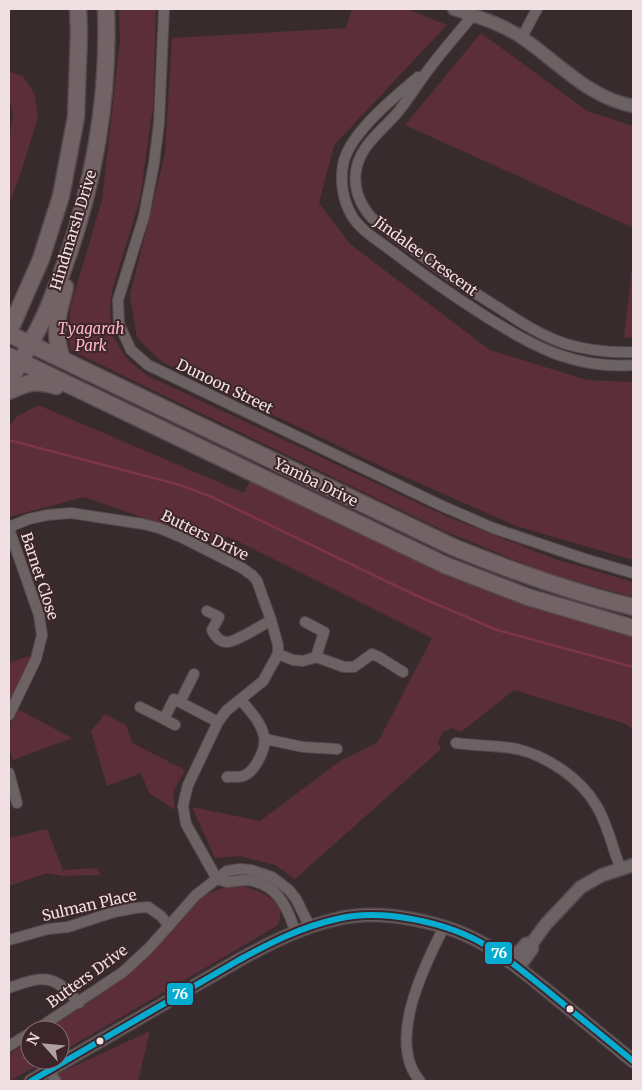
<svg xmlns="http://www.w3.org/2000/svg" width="642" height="1090" viewBox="0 0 642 1090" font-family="Merriweather,serif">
<rect width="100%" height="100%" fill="#382b2e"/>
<g fill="#5b2e3a">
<polygon points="119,9 156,9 153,106 140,199 112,291 110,309 112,334 121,350 129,361 148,376 448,517 555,559 633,582 633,597 549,574 442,530 70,350 70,308 102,200 120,41"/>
<polygon points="352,9 407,9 447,25 334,145 319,203 350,244 490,350 587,380 633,382 633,560 516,526 387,469 162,362 137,338 130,295 165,154 172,38 346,28"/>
<polygon points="481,33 587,111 633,126 633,228 405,125"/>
<polygon points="9,71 22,76 29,85 35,96 38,117 22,169 9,204 9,140 13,117 9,95"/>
<polygon points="633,259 633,337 624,338"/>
<polygon points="38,405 244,493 251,479 633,633 633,730 626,724 514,690 461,732 453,728 443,732 438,742 441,749 295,879 275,865 239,856 215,858 192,807 260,821 340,761 378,742 432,638 227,536 221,545 84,497 9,517 9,427 16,417"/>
<polygon points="32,655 9,702 9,663"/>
<path d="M17,709L72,738L13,760C6,738 7,729 17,709Z"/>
<polygon points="105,714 126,725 132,743 185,770 173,792 175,810 149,793 141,773 107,786 91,731"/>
<polygon points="47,829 63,870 97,868 100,875 64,876 47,873 9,886 9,838"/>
<path d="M234,884C251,888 271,893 281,909L279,923L275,927L60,1053V1030H47L97,996L138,963L180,917L206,894Z"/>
<polygon points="150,1031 138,1081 59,1081 55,1075"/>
<polygon points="30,1041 30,1060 48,1060 9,1081 9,1054"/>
</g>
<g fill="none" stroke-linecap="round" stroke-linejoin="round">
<polyline stroke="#7c354a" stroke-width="2.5" points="9,440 180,485 214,498 413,594 497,630 633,667"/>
<defs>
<g id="minor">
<polyline points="164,9 159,123 154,163 144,216 118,300 119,324 131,350 148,365 440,505 493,528 585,559 633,573"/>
<path d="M473,15C459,32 445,48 432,65C420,80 410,97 398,112C384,129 363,143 357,166C352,185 359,204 372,218C413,250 454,281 499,308C520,322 542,336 566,344C587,350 611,353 633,352"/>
<polyline points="522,37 537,9"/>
<path d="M418,77C395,97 348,134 343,165C340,182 343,201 352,216C361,231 379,241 392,251C423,275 455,297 488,318C511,332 534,346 559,355C582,363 608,367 633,365"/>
<path d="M9,527L29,519L47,515L71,513L143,524L159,528L183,538L242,568L252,575L257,581L271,620L278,645V654L263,681L226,711L218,722L188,785L185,797L183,806L186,824L217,879C221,880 225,882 228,882C234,882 239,880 244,880C275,881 287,905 295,931"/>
<polyline points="9,529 39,615 42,635 36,659 9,715"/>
<path d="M207,611L219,617L212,630C215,636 220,642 227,642C235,642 263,625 271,620"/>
<polyline points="305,622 324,632 316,657"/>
<polyline points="278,654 293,660 303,661 316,657 344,667 354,667 372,654 379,657 403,672"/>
<polyline points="180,702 194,674"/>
<polyline points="140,707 164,719 174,699 218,722"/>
<polyline points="164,719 175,725"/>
<polyline points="265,739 303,747 337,749"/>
<path d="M456,743C476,746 497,745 517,749C547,756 580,778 596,805C608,824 612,848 621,869"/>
<polyline points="9,773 17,803"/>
<path d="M227,777C232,776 239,778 243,776C255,772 267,748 264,736C261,722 250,711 241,700"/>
<polyline points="9,940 48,929 68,927 114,912 135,908 148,907 161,916 169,926"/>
<path d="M9,988C44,975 54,974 79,1003"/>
<polyline points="36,1030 123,972 149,948 196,895 227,871 240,869 251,870 272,877 289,890 296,899 310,927"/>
<polyline points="9,1046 30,1033"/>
<polyline points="49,1071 56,1081"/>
<path d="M420,1081C386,1042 424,966 444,927"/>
</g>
<g id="tertiary">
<path d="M454,9C478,17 503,24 524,39C559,63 589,98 633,106"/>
<polyline points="510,962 526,944 532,943"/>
<polyline points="518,968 532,949 532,943 546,924 581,887 602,875 633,865"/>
<path d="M31,1081L239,960C270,943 301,927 337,919C381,908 448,922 487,946C508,958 526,974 545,989C574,1013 604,1037 633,1061"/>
</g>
<g id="primary">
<polyline points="9,332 41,259 61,196 76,117 79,32 78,9"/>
<path d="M9,334L453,547C512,571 571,592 633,607"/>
<polyline points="9,356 445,565 528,597 633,628"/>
<path d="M63,360C55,344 56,320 61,303C62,298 64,293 65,287"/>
<path d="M9,382C22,358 37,334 48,308C88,213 110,113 106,9"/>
<path d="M9,391C30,382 33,380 56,386"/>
</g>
</defs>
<use href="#minor" stroke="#55494c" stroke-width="12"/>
<use href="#tertiary" stroke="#55494c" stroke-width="15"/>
<use href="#primary" stroke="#55494c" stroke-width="19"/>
<use href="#minor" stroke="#6c6264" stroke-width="10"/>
<use href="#tertiary" stroke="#6c6264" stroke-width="12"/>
<use href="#primary" stroke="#736266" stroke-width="16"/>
<defs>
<path id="bus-1" d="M31,1081L239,960C270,943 301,927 337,919C381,908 448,922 487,946C508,958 526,974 545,989C574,1013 604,1037 633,1061"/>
</defs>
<use href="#bus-1" stroke="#3d262b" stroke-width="10"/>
<use href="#bus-1" stroke="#06acd0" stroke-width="6"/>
</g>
<g fill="#f0e0e3" stroke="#3d262b" stroke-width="2">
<circle cx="570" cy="1009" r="4.5"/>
<circle cx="100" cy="1041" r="4.5"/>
</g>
<g text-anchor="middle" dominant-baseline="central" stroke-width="4" stroke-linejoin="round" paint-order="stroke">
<g font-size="15" fill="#f0e0e3" stroke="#3d262b">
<text transform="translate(73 230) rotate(-73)">Hindmarsh Drive</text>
<text transform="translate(426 256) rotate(36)">Jindalee Crescent</text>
<text transform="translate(225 386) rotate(26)">Dunoon Street</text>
<text transform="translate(316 482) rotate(26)">Yamba Drive</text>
<text transform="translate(205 535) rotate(26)">Butters Drive</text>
<text transform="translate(40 576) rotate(72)">Barnet Close</text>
<text transform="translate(89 905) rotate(-13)">Sulman Place</text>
<text transform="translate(87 976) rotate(-36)">Butters Drive</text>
</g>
<g font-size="15" font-style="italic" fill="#feb8c8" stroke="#3d262b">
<text x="91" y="328">Tyagarah<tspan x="91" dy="17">Park</tspan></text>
</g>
</g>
<g stroke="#3d262b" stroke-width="2">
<rect x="484" y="941" width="29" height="24" rx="5" fill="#06acd0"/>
<rect x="166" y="982" width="28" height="24" rx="5" fill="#06acd0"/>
</g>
<g font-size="14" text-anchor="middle" font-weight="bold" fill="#fff">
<text x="499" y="958">76</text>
<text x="180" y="999">76</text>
</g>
<rect width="642" height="1090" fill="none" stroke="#f0e0e3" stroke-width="20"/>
<g transform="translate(45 1045) rotate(297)"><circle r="24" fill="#3d262b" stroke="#857075"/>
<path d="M0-4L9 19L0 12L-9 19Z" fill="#b0a1a4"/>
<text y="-8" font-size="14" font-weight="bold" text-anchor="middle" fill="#f0e0e3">N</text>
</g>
</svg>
